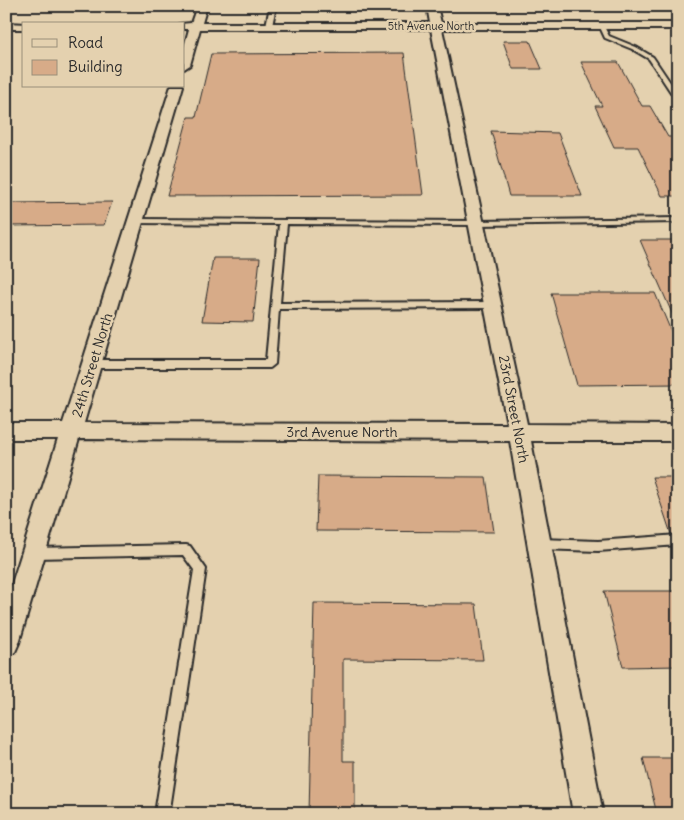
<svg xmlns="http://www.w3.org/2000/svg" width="684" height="820" viewBox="0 0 684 820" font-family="Delius,sans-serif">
<rect width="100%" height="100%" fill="#e4d1af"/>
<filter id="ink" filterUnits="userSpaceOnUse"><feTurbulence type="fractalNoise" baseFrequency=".02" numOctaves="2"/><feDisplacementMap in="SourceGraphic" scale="10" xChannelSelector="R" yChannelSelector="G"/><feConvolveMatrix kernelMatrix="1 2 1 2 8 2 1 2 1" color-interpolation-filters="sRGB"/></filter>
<g filter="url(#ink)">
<g fill="#d7ab88" stroke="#2b2b2b">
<polygon points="503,41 530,41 542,69 513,69"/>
<polygon points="404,53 423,195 167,196 188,117 196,117 211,54"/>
<polygon points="581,62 618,62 642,106 650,106 668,137 678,137 678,196 662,196 638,147 614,147 595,106 602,106"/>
<polygon points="491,131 558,133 582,196 509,196"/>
<polygon points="112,202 104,225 6,226 6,203"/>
<polygon points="640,240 678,240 678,327"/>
<polygon points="213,258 260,258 253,322 202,321"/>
<polygon points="551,293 655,293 678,348 678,384 577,385"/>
<polygon points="318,476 486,477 494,532 316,531"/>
<polygon points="652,477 678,477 678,533 671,534"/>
<polygon points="604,591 678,591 678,666 623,667"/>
<polygon points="314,603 476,604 483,660 343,659 343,761 355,761 355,814 309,814"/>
<polygon points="643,758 678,758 678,814 657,814"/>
</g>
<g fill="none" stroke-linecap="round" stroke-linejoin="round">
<defs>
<g id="service">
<polygon points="270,6 276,6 272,26 269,28 266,26"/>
<polygon points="599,25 603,25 609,36 636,47 653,57 678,94 678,101 676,100 649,59 632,49 605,38"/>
<polygon points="678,218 678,222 476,225 287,224 280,303 493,302 497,305 493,308 279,309 275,364 270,368 92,368 87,364 92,360 266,360 279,224 133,223 133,219 136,219 476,221"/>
<polygon points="678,535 678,545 598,551 540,549 536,548 534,544 536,540 540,539 598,541"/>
<polygon points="186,545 190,546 206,569 170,809 168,814 153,814 156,807 194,570 183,555 34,558 30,557 28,553 30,549 34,548"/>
</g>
<g id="minor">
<polygon points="197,6 207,6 202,23 430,23 427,6 437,6 441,23 678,23 678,29 442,29 527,424 678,425 678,441 531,441 603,814 573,814 510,441 79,439 19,643 15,652 6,656 6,602 58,439 6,439 6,423 63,423 171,86 183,86 84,423 507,424 431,29 200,29 190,65 184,69 184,47 189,29 184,29 184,24 180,24 191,23"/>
<polygon points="6,23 28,24 24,24 24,29 6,29"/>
</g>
</defs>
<use href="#service" stroke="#2b2b2b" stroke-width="4"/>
<use href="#minor" stroke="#2b2b2b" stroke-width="4"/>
<use href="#service" fill="#e4d1af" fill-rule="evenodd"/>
<use href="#minor" fill="#e4d1af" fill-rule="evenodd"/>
</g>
</g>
<g text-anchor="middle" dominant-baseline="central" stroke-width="5" stroke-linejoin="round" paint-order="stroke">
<g font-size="11" fill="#2b2b2b" stroke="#e4d1af">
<text x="431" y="26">5th Avenue North</text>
</g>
<g font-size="14" fill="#2b2b2b" stroke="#e4d1af">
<text transform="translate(92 365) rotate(-73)">24th Street North</text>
<text transform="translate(514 409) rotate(79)">23rd Street North</text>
<text x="342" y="432">3rd Avenue North</text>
</g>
</g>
<rect width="684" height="820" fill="none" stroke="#e4d1af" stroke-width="25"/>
<rect x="12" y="12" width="659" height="795" fill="none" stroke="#2b2b2b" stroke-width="2" filter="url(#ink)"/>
<rect x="22" y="22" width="162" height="65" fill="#e4d1af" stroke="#9a8f7a"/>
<rect x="32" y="39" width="25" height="8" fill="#e4d1af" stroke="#9a8f7a"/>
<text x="68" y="48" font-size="15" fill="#2b2b2b">Road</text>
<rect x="32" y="60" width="25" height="15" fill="#d7ab88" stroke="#9a8f7a"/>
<text x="68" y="72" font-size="15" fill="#2b2b2b">Building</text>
</svg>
